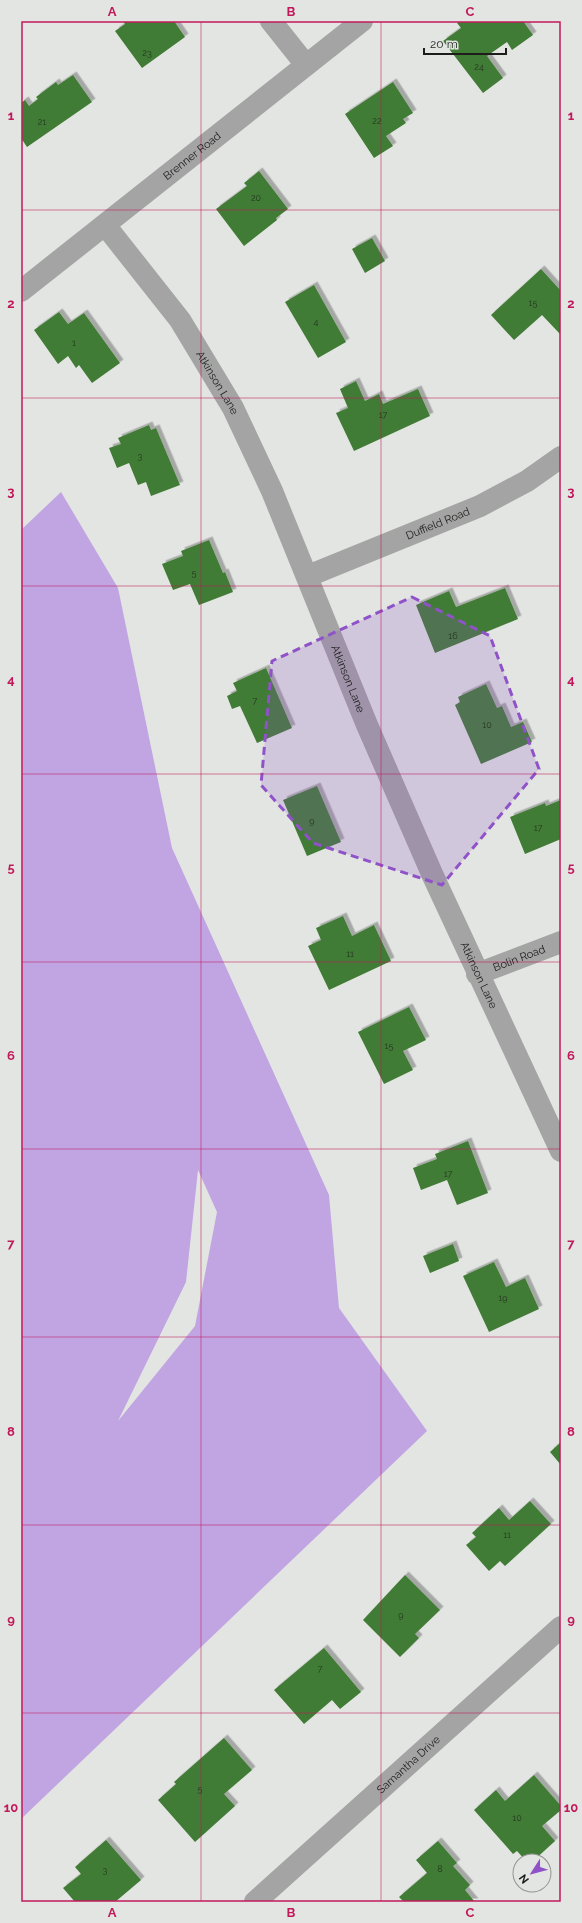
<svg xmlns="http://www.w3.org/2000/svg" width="582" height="1923" viewBox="0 0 582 1923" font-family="Raleway,sans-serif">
<defs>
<filter id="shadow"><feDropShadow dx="3.5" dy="-3.5" stdDeviation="0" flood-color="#0004"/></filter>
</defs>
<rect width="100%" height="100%" fill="#e2e5e1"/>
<path fill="#c1a4e2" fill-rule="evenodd" d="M61,492L118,588L172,848L329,1195L339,1308L427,1431L21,1819V530ZM198,1170L217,1212L195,1326L118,1421L186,1282Z"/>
<g fill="#417b34" filter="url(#shadow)">
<polygon points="123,21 174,21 185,37 142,68 115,31 125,24"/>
<polygon points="460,21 523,21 533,35 512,50 507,42 487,56 503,78 483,93 443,41 461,28 457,23"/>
<polygon points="73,75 92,102 27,147 21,138 21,103 25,100 29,106 38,99 36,97 56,82 58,85"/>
<polygon points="393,82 413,113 403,119 406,123 386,136 393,146 374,158 345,114"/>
<polygon points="259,171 288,209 276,218 277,220 244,246 216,209 247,186 244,183"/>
<polygon points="372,238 385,261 365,273 352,249"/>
<polygon points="541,269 561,291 561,333 560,334 542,315 514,340 491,315"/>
<polygon points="314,285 346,342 318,358 285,302"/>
<polygon points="59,312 68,324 84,313 120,363 92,383 79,365 76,368 68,356 58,364 34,330"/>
<polygon points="356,381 365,401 379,394 383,404 418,389 430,416 354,451 336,413 348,408 340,389"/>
<polygon points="149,425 151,430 156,428 180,485 151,496 146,482 138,485 129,463 117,468 109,448 121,444 118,438"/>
<polygon points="209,540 223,573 225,572 233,592 199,605 190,584 173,590 162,564 183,556 181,551"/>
<polygon points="505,588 518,619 435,653 416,605 449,591 456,607"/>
<polygon points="266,668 292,728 257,743 240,706 232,709 227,696 237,691 233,683"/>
<polygon points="486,684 497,708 502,706 511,727 523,722 532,742 481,764 455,705 460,702 458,697"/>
<polygon points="317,786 341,842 307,856 283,800"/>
<polygon points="561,800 561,839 525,854 510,817 545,803 546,806"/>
<polygon points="343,916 352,936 374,925 391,961 329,990 308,946 321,940 316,928"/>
<polygon points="409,1007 426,1040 403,1051 413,1070 384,1084 358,1032"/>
<polygon points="468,1141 488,1193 457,1205 447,1180 421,1190 413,1168 437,1159 435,1154"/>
<polygon points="453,1244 459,1261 430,1273 423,1256"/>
<polygon points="494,1262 506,1287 525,1278 539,1309 489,1332 463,1276"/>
<polygon points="561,1442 561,1465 550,1452"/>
<polygon points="530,1501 551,1524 505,1566 500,1561 489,1571 466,1545 476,1537 472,1533 499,1508 509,1520"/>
<polygon points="405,1575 440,1610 415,1634 419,1638 400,1657 363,1620"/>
<polygon points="324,1648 361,1692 340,1709 332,1700 304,1724 274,1690"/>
<polygon points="224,1738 252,1770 224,1794 235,1806 195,1842 158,1800 176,1784 174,1782"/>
<polygon points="534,1775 561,1806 561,1810 542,1826 555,1841 533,1861 526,1861 517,1851 513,1854 474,1810 496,1790 505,1801"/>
<polygon points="106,1840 141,1880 115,1902 75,1902 63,1888 81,1874 75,1867"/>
<polygon points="438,1841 457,1863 453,1866 470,1885 465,1890 475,1902 404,1902 399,1897 427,1873 416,1860"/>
</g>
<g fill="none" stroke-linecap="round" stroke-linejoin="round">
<g stroke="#a3a4a3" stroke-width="22">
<polyline points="271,21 306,65"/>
<path id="s1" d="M105,225L180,320L233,408L272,491L367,725L433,876L561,1151"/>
<path id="s2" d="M21,291L362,21"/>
<path id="s3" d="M308,576L480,506L527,481L561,457"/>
<path id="s4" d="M477,974L561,942"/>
<path id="s5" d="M255,1902L561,1627"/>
</g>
</g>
<path fill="#8f52c8" fill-opacity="0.2" stroke="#8f52c8" stroke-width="3" stroke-dasharray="8 5" stroke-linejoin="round" d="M412,597L490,636L539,769L442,885L313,843L261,785L272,661Z"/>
<path fill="none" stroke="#c2185b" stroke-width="1" stroke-opacity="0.55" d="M201,21V1902M381,21V1902M21,210H561M21,398H561M21,586H561M21,774H561M21,962H561M21,1149H561M21,1337H561M21,1525H561M21,1713H561"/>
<g text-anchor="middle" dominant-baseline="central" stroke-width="3" stroke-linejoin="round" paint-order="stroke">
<g font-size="9" fill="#263522">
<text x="147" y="53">23</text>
<text x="479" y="67">24</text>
<text x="377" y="121">22</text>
<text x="42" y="122">21</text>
<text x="256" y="198">20</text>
<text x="533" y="303">15</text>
<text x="316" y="322">4</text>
<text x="74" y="343">1</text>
<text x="383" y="415">17</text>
<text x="140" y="456">3</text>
<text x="194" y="573">5</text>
<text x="453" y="636">16</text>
<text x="255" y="701">7</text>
<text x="487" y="725">10</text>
<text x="312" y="821">9</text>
<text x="538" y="828">17</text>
<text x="350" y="954">11</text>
<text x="389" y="1046">15</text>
<text x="448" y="1174">17</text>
<text x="503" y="1298">19</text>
<text x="507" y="1535">11</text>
<text x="401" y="1615">9</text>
<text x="320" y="1669">7</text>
<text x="200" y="1789">5</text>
<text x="517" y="1818">10</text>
<text x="440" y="1869">8</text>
<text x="105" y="1870">3</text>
</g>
<g font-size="11" fill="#1d1e1c" stroke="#e2e5e1">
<text stroke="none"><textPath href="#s2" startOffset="218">Brenner Road</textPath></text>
<text stroke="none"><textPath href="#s1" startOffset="194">Atkinson Lane</textPath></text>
<text stroke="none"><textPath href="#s3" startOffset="140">Duffield Road</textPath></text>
<text stroke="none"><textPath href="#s1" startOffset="518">Atkinson Lane</textPath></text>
<text stroke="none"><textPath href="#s4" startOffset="45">Bolin Road</textPath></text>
<text stroke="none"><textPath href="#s1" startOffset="842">Atkinson Lane</textPath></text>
<text stroke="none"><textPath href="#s5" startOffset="206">Samantha Drive</textPath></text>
</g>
</g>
<rect width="582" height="1923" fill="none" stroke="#e2e5e1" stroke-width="44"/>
<g transform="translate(532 1873) rotate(234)"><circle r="19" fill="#e2e5e1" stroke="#939592"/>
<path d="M0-3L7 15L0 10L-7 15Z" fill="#8f52c8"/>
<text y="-6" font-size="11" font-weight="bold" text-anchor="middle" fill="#1d1e1c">N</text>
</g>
<path d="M424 48v6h82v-6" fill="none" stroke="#1d1e1c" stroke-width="2"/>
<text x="430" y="48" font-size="12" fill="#1d1e1c" stroke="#e2e5e1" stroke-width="3" paint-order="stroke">20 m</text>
<rect x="22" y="22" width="538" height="1879" fill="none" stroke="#c2185b" stroke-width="1.5"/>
<g font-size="13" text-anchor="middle" font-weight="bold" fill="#c2185b">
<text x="112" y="16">A</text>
<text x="291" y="16">B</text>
<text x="470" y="16">C</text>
<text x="11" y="120">1</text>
<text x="571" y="120">1</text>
<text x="11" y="308">2</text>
<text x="571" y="308">2</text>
<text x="11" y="496">3</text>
<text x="571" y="496">3</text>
<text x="11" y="684">4</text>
<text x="571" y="684">4</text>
<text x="11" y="872">5</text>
<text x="571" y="872">5</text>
<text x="11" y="1060">6</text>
<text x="571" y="1060">6</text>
<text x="11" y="1248">7</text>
<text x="571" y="1248">7</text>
<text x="11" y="1436">8</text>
<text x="571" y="1436">8</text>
<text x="11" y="1624">9</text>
<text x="571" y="1624">9</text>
<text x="11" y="1812">10</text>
<text x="571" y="1812">10</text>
<text x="112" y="1917">A</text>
<text x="291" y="1917">B</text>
<text x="470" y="1917">C</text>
</g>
</svg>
